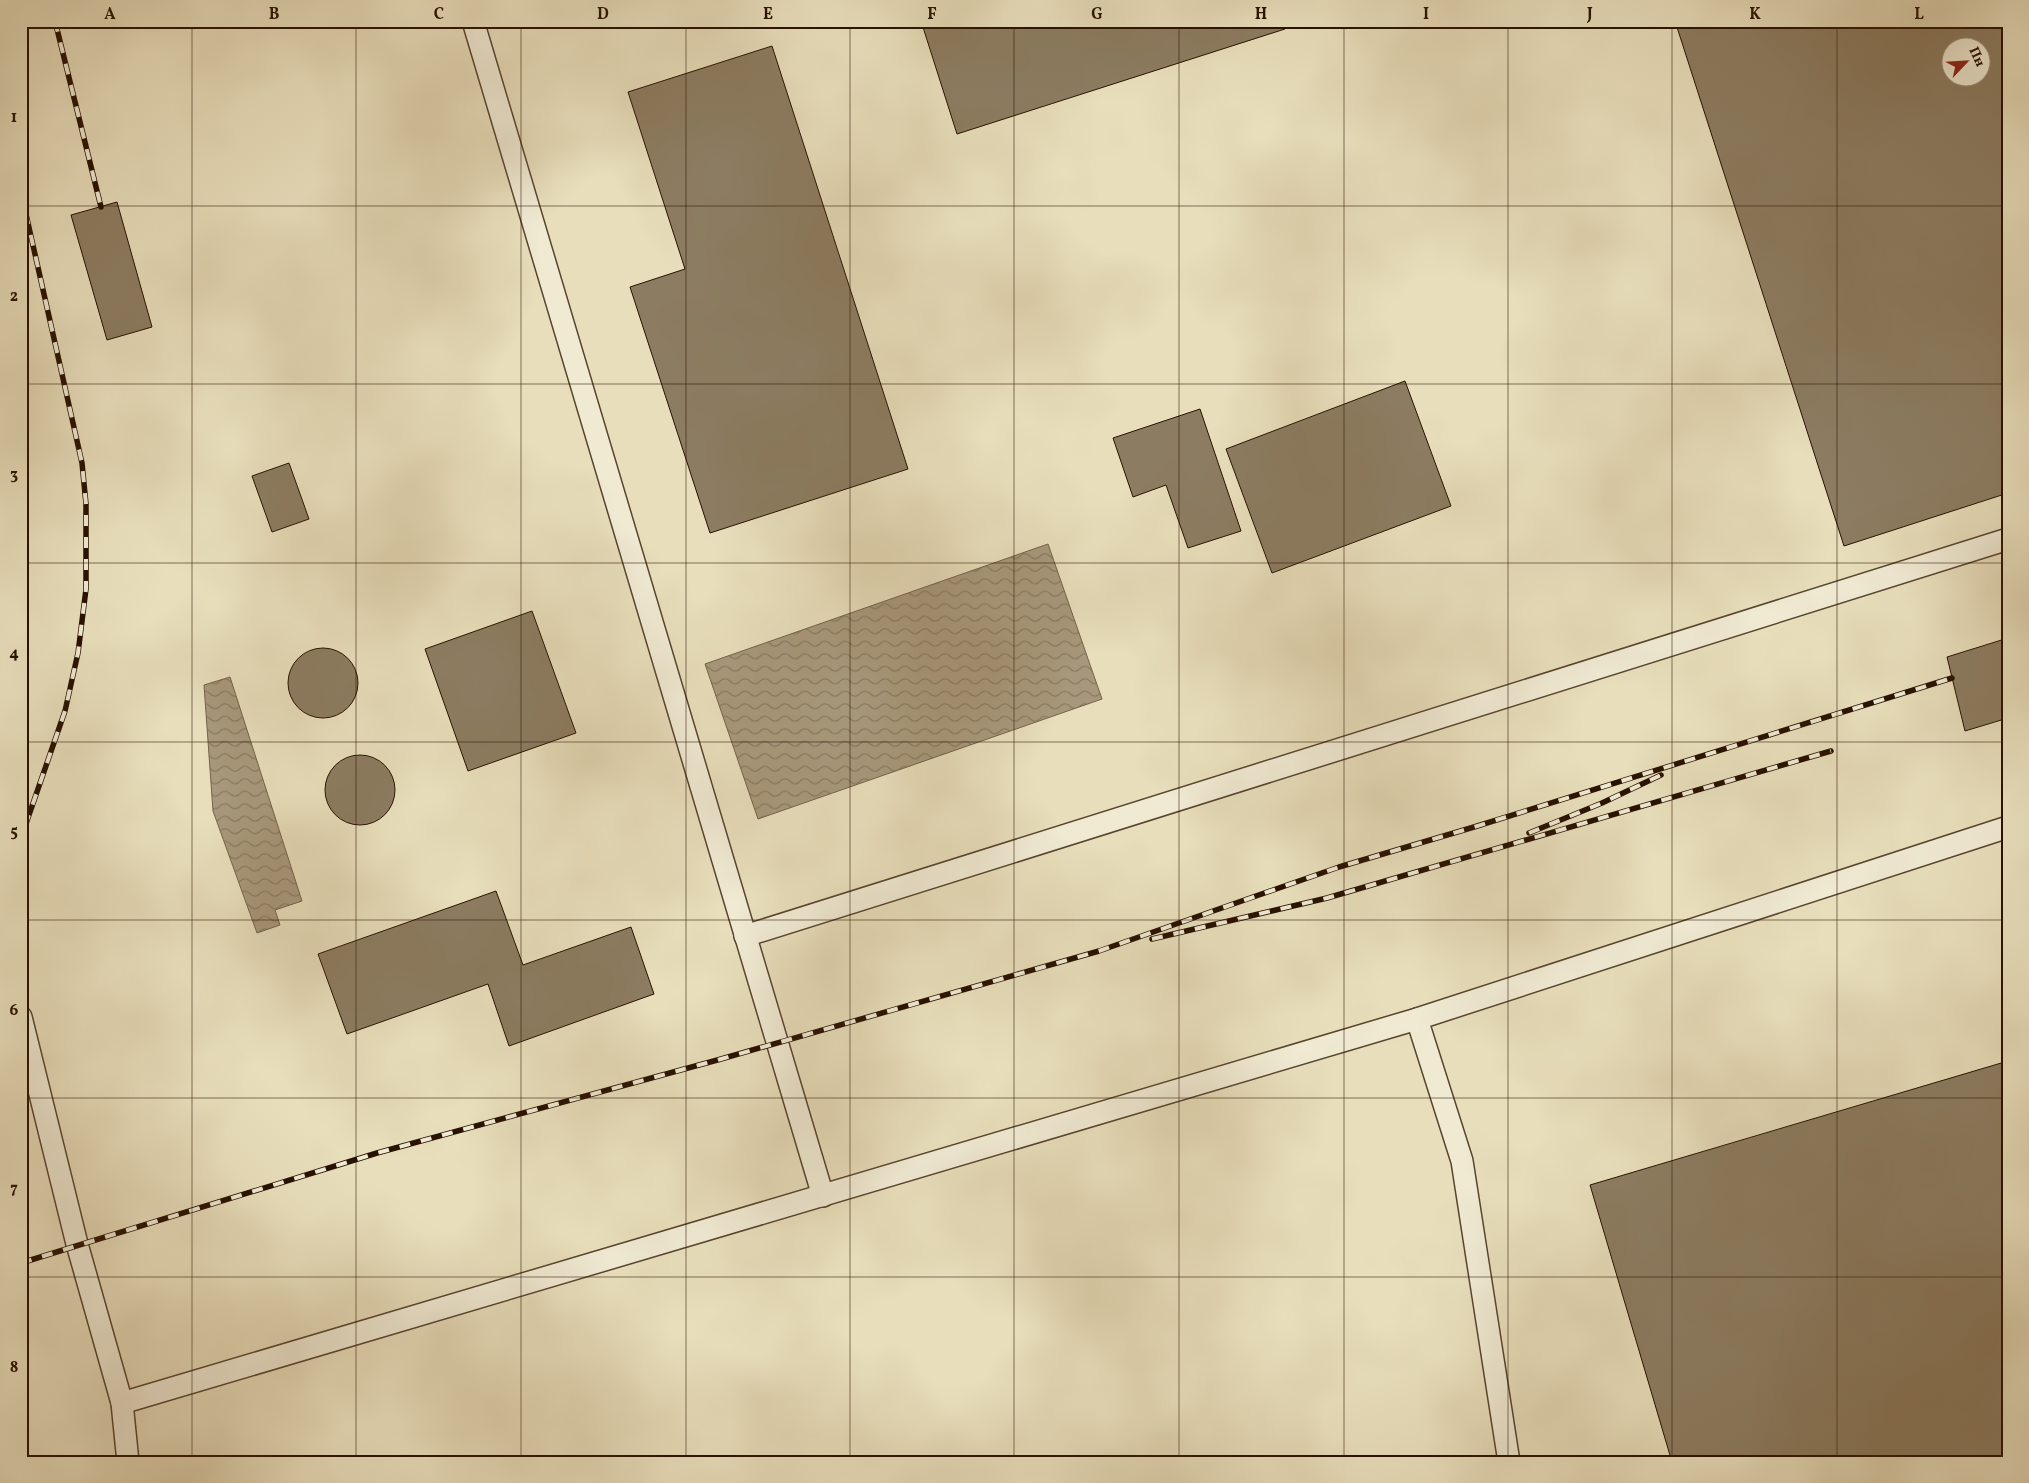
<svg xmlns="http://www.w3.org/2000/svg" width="2029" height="1483" viewBox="0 0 2029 1483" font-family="Vollkorn,serif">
<defs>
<pattern id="water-waves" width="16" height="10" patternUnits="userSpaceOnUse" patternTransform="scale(1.25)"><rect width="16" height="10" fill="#a7987b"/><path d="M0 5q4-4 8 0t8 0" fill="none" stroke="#887b62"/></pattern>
</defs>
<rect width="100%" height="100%" fill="#e8debb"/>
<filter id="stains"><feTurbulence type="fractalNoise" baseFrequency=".004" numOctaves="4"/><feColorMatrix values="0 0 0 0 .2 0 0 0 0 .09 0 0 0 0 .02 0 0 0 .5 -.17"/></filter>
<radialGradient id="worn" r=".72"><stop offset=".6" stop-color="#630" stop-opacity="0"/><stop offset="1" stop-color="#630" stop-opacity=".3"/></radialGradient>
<g fill="url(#water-waves)" stroke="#74624a">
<polygon points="1048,544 1102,699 758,819 705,664"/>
<polygon points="230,677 302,901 275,910 280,925 257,933 213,811 204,685"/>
</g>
<g fill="#8c7c61" stroke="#281100" fill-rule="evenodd">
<polygon points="921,21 1283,21 1285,29 957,134"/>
<path d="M1675,21H2008V493L1844,546ZM1952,48H1982V78H1952Z"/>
<polygon points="772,46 908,469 710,533 630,287 685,269 628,92"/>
<polygon points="117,202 152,327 107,340 71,215"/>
<polygon points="1405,381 1451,506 1272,573 1226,449"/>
<polygon points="1200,409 1241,531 1188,548 1166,485 1133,497 1113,438"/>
<polygon points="289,463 309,519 272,532 252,476"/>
<polygon points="532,611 576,733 468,771 425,649"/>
<polygon points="2008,638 2008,718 1965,731 1947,657"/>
<circle cx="323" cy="683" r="35"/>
<circle cx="360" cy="790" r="35"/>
<polygon points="496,891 523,965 631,927 654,994 509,1046 488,984 347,1034 318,954"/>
<polygon points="2008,1061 2008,1462 1672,1462 1590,1185"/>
</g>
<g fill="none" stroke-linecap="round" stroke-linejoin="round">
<defs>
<g id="service">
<polyline points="473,21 823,1196"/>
<polyline points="745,936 2008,539"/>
<polyline points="21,1017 77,1244 122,1403 128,1462"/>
<polyline points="122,1403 1417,1019"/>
<polyline points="1509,1462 1462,1161 1417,1019 2008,827"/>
</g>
</defs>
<use href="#service" stroke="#58442f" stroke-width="24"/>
<use href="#service" stroke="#f0ead3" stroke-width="21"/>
<defs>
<g id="rail">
<polyline points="55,21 101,207"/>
<polyline points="21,192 82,463 86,504 86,589 78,653 65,711 21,838"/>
<polyline points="1529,833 1602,803 1661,775"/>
<polyline points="1152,939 1327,898 1831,751"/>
<polyline points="21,1263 377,1153 721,1059 1099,951 1339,867 1474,827 1952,678"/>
</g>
</defs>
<use href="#rail" stroke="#281100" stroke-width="5.5"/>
<use href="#rail" stroke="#f0ead3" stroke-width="4" stroke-dasharray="11" stroke-linecap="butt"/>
</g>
<path fill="none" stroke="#281100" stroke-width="1" stroke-opacity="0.55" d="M192,21V1462M356,21V1462M521,21V1462M686,21V1462M850,21V1462M1014,21V1462M1179,21V1462M1344,21V1462M1508,21V1462M1672,21V1462M1837,21V1462M21,206H2008M21,384H2008M21,563H2008M21,742H2008M21,920H2008M21,1098H2008M21,1277H2008"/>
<rect width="2029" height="1483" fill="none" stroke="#e8debb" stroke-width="55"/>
<g transform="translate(1966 62) rotate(65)"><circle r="24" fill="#f0ead3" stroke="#a0937f"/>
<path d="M0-4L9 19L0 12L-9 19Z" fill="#8f2418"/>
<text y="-8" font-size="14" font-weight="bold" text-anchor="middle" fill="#281100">Пн</text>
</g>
<rect x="28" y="28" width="1974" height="1428" fill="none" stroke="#281100" stroke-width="2"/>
<g font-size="16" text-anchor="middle" font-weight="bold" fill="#281100">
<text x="110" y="19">A</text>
<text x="274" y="19">B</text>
<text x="439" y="19">C</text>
<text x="603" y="19">D</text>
<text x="768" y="19">E</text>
<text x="932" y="19">F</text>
<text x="1097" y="19">G</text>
<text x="1261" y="19">H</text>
<text x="1426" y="19">I</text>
<text x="1590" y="19">J</text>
<text x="1755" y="19">K</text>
<text x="1919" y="19">L</text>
<text x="14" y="122">1</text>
<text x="14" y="301">2</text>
<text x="14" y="479">3</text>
<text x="14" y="658">4</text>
<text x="14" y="836">5</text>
<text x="14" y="1015">6</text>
<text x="14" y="1193">7</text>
<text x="14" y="1372">8</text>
</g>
<rect width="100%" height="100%" filter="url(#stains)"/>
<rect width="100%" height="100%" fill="url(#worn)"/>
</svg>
